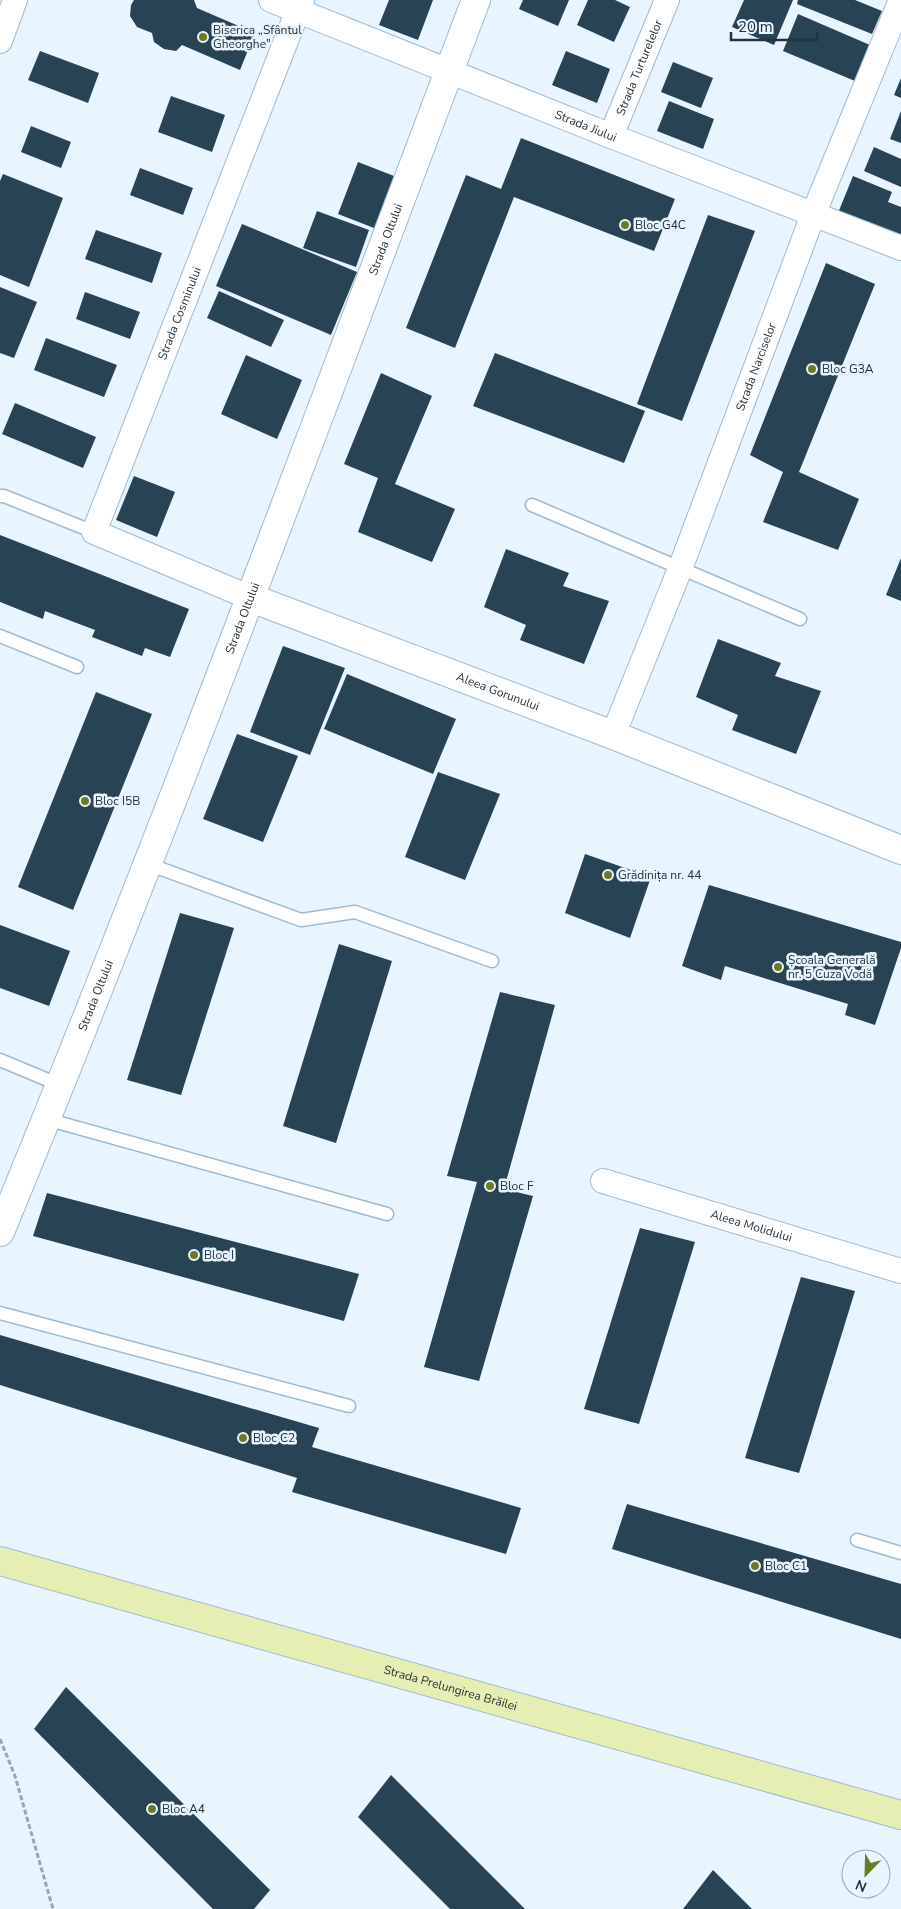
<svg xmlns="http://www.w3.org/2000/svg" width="901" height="1909" viewBox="0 0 901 1909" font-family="'Nunito Sans',sans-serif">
<rect width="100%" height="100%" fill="#e8f5fe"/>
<g fill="#284354">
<polygon points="134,0 194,0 197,8 255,33 240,70 182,45 176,51 164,49 154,42 152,33 137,27 130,16 131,5"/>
<polygon points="389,0 433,0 418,40 379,25"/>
<polygon points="523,0 569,0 558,26 519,9"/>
<polygon points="588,0 615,0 630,7 614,42 577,25"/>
<polygon points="744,0 793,0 774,45 732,27"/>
<polygon points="798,0 855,0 882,11 872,34 797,4"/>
<polygon points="798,14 870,45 855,81 783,51"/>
<polygon points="40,51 99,73 88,103 28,80"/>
<polygon points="566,51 610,69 597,103 552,85"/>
<polygon points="673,62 713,78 701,108 661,92"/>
<polygon points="901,78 901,98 894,95"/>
<polygon points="171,96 225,115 212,152 158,132"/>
<polygon points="669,101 714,119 703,149 657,131"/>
<polygon points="901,111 901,143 890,139"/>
<polygon points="31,126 71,142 61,168 21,152"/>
<polygon points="521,138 675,199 654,251 514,197 455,348 406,328 466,175 501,189"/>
<polygon points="874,147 901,159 901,187 864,171"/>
<polygon points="358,162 394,176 374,228 338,214"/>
<polygon points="140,168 193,188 183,215 130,195"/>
<polygon points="3,174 63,198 29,287 0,275 0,181"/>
<polygon points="853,176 892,192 888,202 901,207 901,233 899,239 838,213"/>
<polygon points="317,211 369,230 356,267 303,248"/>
<polygon points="708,215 755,231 682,421 637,404"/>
<polygon points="242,224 357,272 331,335 216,286"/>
<polygon points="96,230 162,253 152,283 85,259"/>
<polygon points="826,263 875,284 799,472 859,499 838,550 763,522 783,472 750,455"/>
<polygon points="0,287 37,302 14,358 0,353"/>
<polygon points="219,291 284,320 271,347 207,318"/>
<polygon points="85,292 140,312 130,339 76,319"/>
<polygon points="46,338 117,365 104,397 34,370"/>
<polygon points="495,353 645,411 624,463 473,406"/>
<polygon points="246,355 302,380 277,439 221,414"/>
<polygon points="381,373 432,396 395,484 455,509 432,562 358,532 378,478 344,464"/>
<polygon points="15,403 96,437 83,468 2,434"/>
<polygon points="134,476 175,492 157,537 116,520"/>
<polygon points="0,535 189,609 170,657 145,648 142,656 92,637 95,630 45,611 43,619 0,602"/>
<polygon points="506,549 569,573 563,586 609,601 584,664 520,640 526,625 484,607"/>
<polygon points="901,558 901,601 886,595"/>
<polygon points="718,639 781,663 775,676 821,691 796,754 732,730 738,715 696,697"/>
<polygon points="283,646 345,668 310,755 250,732"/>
<polygon points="347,674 456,719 433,774 324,729"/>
<polygon points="96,692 152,714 73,910 18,887"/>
<polygon points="237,734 298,756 263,842 203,819"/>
<polygon points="438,772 500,794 465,880 405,857"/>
<polygon points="585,854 651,877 630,938 565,913"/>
<polygon points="709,885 901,942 901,948 875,1025 845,1015 848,1004 725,966 721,980 682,966"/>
<polygon points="180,913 234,928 181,1095 127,1080"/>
<polygon points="0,925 70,951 49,1006 0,988"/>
<polygon points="339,944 392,961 336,1143 283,1126"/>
<polygon points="500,992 555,1005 504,1189 533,1196 479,1381 424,1367 477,1182 447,1176"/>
<polygon points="47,1193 359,1274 344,1321 33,1236"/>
<polygon points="640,1228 695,1242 639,1424 584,1409"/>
<polygon points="801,1277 855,1291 799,1473 745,1458"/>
<polygon points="0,1335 319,1428 312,1447 521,1508 506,1554 292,1492 297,1478 0,1385"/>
<polygon points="627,1504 901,1584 901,1639 612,1549"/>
<polygon points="66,1687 270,1890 254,1909 213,1909 34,1729"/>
<polygon points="391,1775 525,1909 450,1909 358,1817"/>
<polygon points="713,1870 752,1909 683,1909"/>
</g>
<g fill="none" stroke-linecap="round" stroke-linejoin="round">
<defs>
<g id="service">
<polyline points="0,496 4,496 94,532"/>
<polyline points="532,505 800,619"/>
<polyline points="0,636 77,667"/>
<polyline points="148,864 301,920 355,912 492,961"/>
<polyline points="0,1060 60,1085"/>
<polyline points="46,1119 387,1214"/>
<polyline points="0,1313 349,1406"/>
<polyline points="857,1540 901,1553"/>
</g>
<g id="minor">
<path id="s1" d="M271,0L611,136L901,248"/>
<polyline points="0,41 15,0"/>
<path id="s2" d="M611,136L667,0"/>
<path id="s3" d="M251,598L94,532L302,0"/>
<path id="s4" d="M613,735L680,569L813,215L901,0"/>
<path id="s5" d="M603,1181L901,1271"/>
</g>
<g id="tertiary">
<path id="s6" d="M251,598L613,735L901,850"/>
<path id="s7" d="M0,1232C168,825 320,412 476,0"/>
</g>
<g id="secondary">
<path id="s8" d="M0,1561L901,1815"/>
</g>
</defs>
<use href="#service" stroke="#9dbbd0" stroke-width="15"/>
<use href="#minor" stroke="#9dbbd0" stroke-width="26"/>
<use href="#tertiary" stroke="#9dbbd0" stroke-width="30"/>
<use href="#secondary" stroke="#9dbbd0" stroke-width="30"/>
<polyline stroke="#9aa6af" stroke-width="3" stroke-dasharray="5 2.5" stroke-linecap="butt" points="0,1739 15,1776 53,1909"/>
<use href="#service" stroke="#fff" stroke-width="12"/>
<use href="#minor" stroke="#fff" stroke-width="24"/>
<use href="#tertiary" stroke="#fff" stroke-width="28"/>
<use href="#secondary" stroke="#e7eeb4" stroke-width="28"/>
</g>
<g fill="#6c7925" stroke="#e8f5fe" stroke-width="2">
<circle cx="203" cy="37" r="5"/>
<circle cx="625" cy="225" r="5"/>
<circle cx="812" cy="369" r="5"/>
<circle cx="85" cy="801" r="5"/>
<circle cx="608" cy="875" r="5"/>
<circle cx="778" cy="967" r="5"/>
<circle cx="490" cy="1186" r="5"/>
<circle cx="194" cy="1255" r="5"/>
<circle cx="243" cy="1438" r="5"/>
<circle cx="755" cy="1566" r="5"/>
<circle cx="152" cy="1809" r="5"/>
</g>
<g text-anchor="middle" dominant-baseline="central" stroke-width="5" stroke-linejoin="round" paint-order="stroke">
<g font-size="12" fill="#27333c" stroke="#e8f5fe" text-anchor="start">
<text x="213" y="30">Biserica „Sfântul<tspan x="213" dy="14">Gheorghe"</tspan></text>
<text x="635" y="225">Bloc G4C</text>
<text x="822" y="369">Bloc G3A</text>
<text x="95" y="801">Bloc I5B</text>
<text x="618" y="875">Grădinița nr. 44</text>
<text x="788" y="960">Școala Generală<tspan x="788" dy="14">nr. 5 Cuza Vodă</tspan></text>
<text x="500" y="1186">Bloc F</text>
<text x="204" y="1255">Bloc I</text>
<text x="253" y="1438">Bloc C2</text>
<text x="765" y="1566">Bloc C1</text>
<text x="162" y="1809">Bloc A4</text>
</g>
<g font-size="12" fill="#27333c" stroke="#e8f5fe">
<text stroke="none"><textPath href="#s2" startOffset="74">Strada Turturelelor</textPath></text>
<text stroke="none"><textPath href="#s1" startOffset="339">Strada Jiului</textPath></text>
<text stroke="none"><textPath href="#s7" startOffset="1065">Strada Oltului</textPath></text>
<text stroke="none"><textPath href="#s3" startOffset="405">Strada Cosminului</textPath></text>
<text stroke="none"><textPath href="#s4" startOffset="395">Strada Narciselor</textPath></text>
<text stroke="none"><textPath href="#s7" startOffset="660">Strada Oltului</textPath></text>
<text stroke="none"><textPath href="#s6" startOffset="264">Aleea Gorunului</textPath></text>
<text stroke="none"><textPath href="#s7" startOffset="255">Strada Oltului</textPath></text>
<text stroke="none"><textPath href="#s5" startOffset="155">Aleea Molidului</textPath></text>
<text stroke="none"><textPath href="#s8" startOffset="468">Strada Prelungirea Brăilei</textPath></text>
</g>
</g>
<g transform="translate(866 1874) rotate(203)"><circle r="24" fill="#e8f5fe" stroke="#9ba7b0"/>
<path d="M0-4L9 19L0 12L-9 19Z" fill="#6c7925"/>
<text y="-8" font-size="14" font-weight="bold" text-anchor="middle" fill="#27333c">N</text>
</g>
<path d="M731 32v8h86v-8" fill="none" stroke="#27333c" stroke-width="2.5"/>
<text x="738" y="32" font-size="15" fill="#27333c" stroke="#e8f5fe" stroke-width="4" paint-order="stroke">20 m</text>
</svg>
